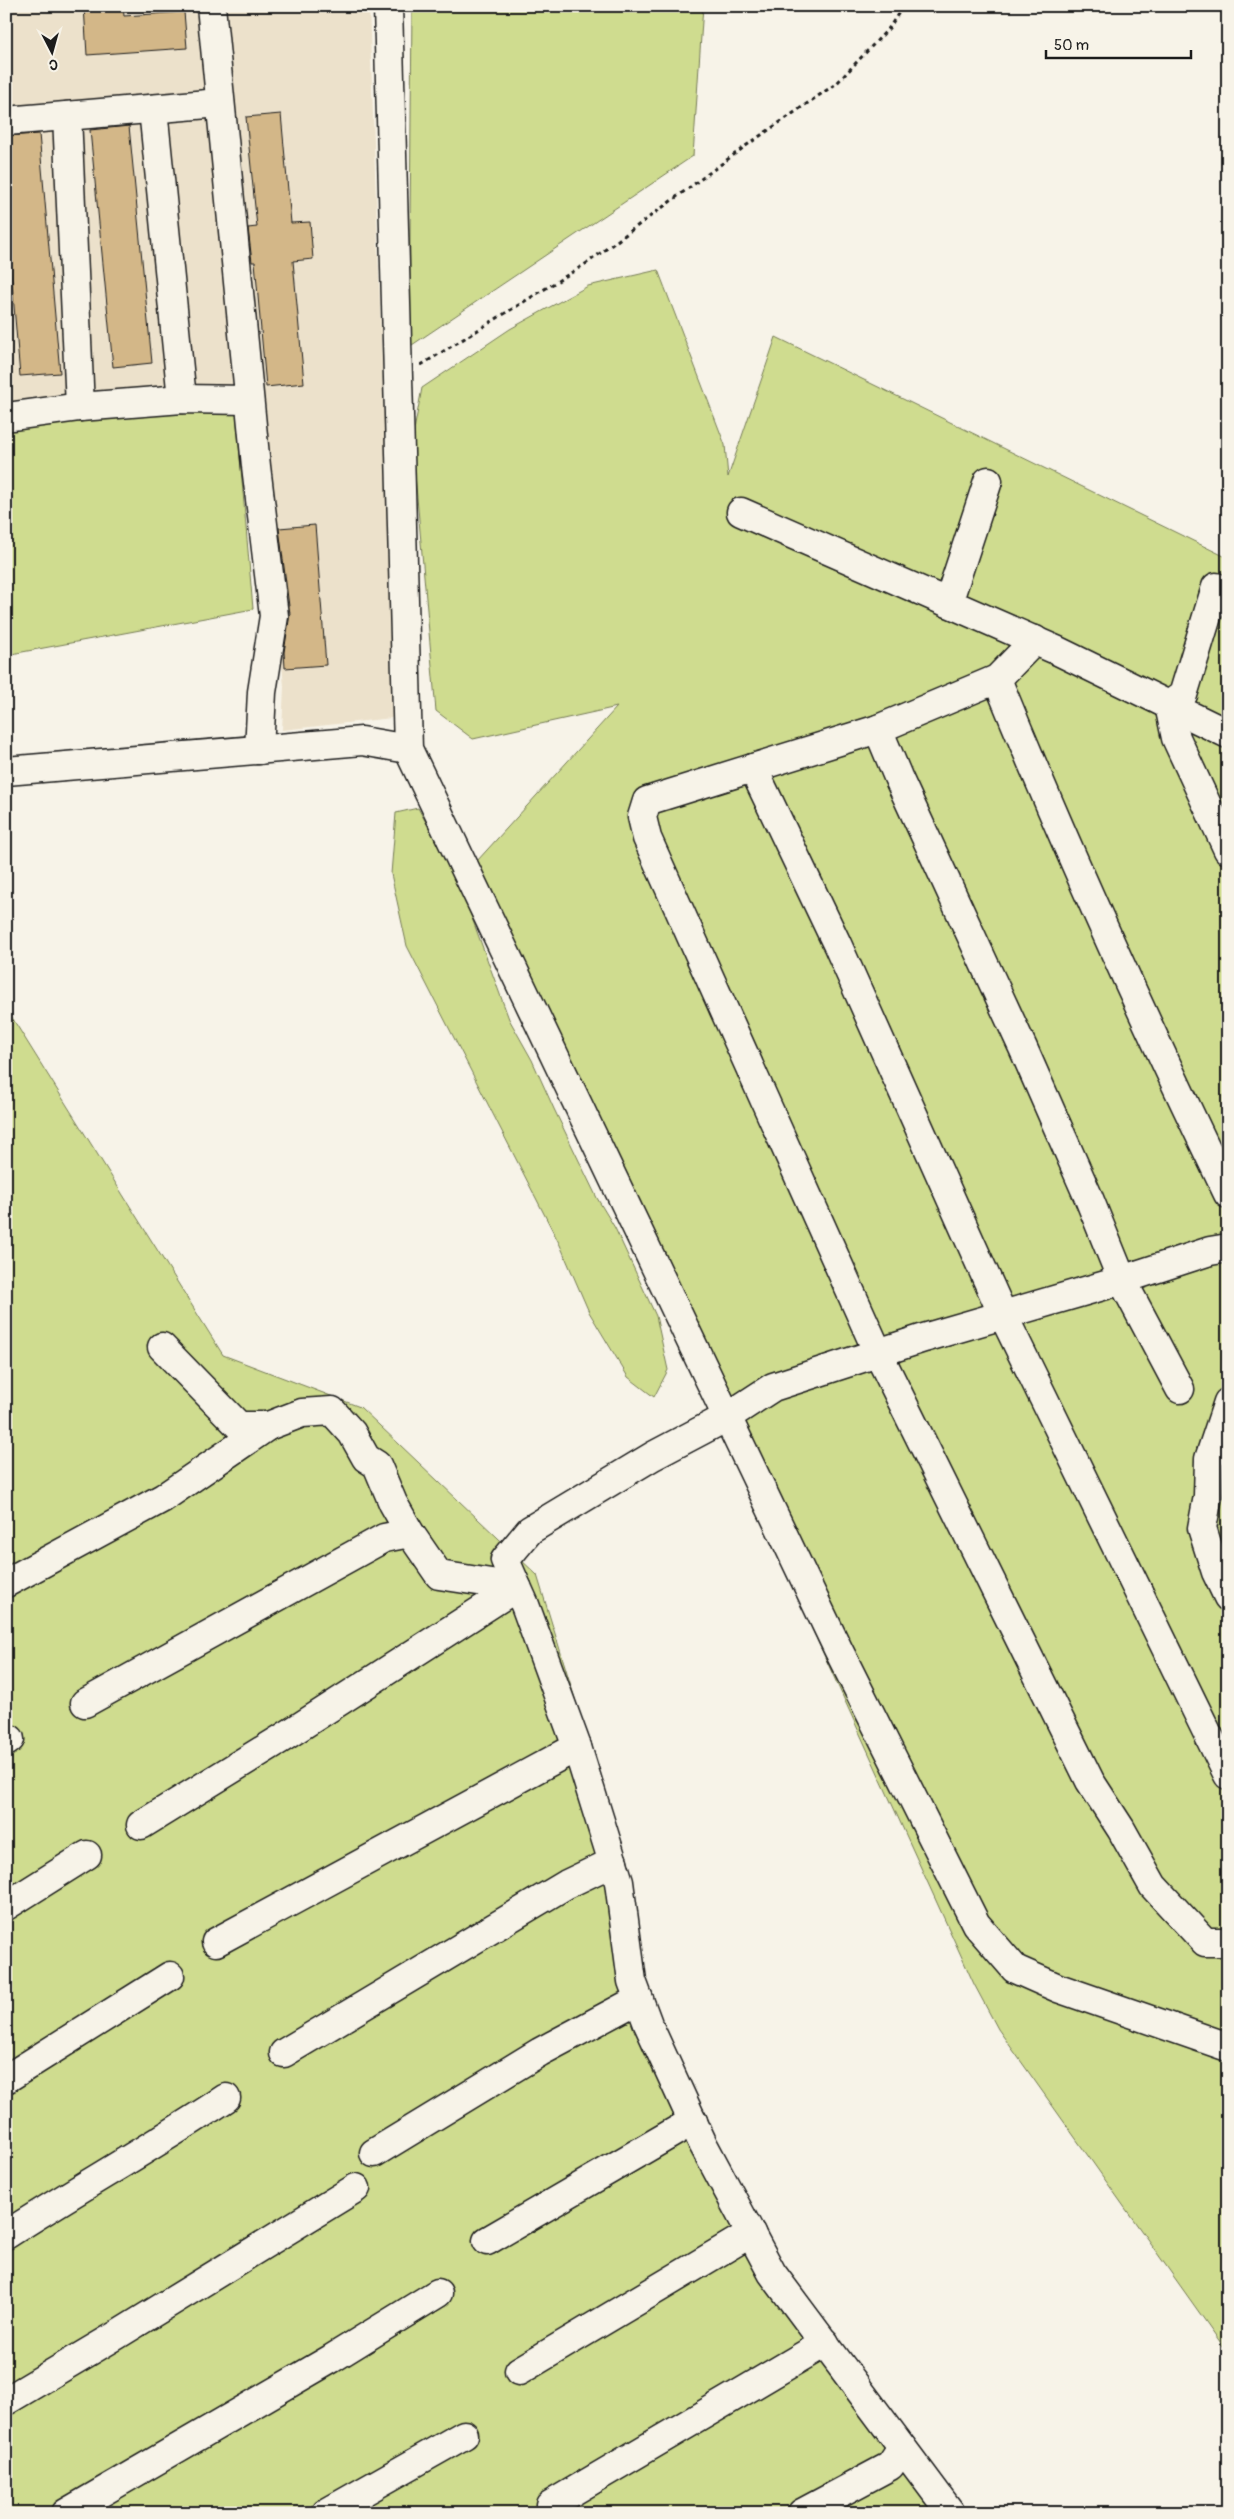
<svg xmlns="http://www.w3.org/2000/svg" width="1234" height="2519" viewBox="0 0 1234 2519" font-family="Pangolin,sans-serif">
<rect width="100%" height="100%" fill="#f7f3e8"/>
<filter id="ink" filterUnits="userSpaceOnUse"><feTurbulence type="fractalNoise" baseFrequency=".02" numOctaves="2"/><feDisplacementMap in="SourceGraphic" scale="10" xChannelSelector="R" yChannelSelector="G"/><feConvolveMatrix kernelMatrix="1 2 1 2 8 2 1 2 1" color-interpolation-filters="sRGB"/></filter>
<g filter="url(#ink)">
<polygon fill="#ece1cb" points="6,6 369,6 386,471 392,718 282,730 284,686 258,410 6,427"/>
<g fill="#cfdc8f" stroke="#767c56">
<polygon points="412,6 703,6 693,156 409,347"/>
<polygon points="658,270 725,445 728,477 776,337 1228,558 1228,2353 998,2029 974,1984 467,872 617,707 473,739 436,711 412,441 422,388 510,329 588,286"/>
<polygon points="236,411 253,609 6,655 6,427 115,416"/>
<polygon points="418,808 458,880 509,1019 532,1060 554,1109 597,1198 615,1228 656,1316 668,1370 654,1397 628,1377 589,1312 560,1245 407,946 391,874 396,813"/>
<polygon points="6,1008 223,1355 360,1407 537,1575 627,1868 648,1996 755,2225 967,2513 6,2513"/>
</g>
<g fill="#d3b788" stroke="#1c1c1c">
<polygon points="84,6 123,6 124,16 184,12 187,48 87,55"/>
<polygon points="281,114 291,223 310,222 313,259 293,261 304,383 266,387 255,262 252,262 248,228 257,227 246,117"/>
<polygon points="129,126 152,363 113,367 90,130"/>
<polygon points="39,134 60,373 20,376 6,213 6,136"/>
<polygon points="315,525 326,665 285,668 284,652 290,614 279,528"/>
</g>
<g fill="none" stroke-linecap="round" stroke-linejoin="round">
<defs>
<g id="minor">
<polyline points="211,6 256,466 274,616 262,692 259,750"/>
<polyline points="388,6 408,749 838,1649 976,1924 1015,1969 1058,1988 1228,2047"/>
<polyline points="153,109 182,399"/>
<polyline points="67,116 80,407"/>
<polyline points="6,121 220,103"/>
<polyline points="6,417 80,407 182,399 249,400"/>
<polyline points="741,512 1056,650 1228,734"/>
<polyline points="1216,587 1183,695 1169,705 1176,738 1228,850"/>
<polyline points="948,603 988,481"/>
<polyline points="1035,640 997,679 878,729 647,801 642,817 647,838 878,1353 1090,1781 1121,1829 1153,1886 1205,1942 1223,1942"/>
<path d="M997,679C1068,853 1146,1024 1228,1194"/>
<polyline points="878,729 898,777 1023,1048 1088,1196 1122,1280 1180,1389"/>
<polyline points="753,768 837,944 1003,1315 1228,1775"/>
<polyline points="6,771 362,741 408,749"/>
<polyline points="162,1347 239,1426 268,1426"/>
<polyline points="1228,1402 1209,1459 1208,1496 1202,1528 1216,1572 1228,1597"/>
<polyline points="6,1583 163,1498 268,1426 302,1413 332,1411 352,1433 366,1458 377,1465 393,1503 410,1533 439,1575 517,1587 284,1737 141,1825"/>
<polyline points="85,1703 384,1538 410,1533"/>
<polyline points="6,1742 10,1739"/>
<polyline points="6,1906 87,1855"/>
<polyline points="216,1942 577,1747"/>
<polyline points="284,2053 567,1884 613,1862"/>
<polyline points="6,2079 170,1976"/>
<polyline points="374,2153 540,2052 639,1999"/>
<path d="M6,2235C79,2188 154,2146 226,2098"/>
<polyline points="487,2241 693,2121"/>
<polyline points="519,2371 751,2233"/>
<polyline points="6,2401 117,2335 356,2188"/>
<polyline points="550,2505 825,2343"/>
<polyline points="66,2513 331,2359 438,2293"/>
<polyline points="326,2513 464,2435"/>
<polyline points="802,2513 890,2466 902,2448"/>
<polyline points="951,2513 772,2273 703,2144 648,2024 632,1981 619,1882 577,1747 525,1605 505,1560 530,1530 653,1456 727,1417 773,1387 924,1338 1106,1285 1210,1251 1228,1248"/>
</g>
</defs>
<use href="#minor" stroke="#1c1c1c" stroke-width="31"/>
<polyline stroke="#1c1c1c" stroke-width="3" stroke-dasharray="4 4" stroke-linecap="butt" points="421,365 587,263 747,145 837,83 889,28 903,6"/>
<use href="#minor" stroke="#f7f3e8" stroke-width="28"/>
</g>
</g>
<rect width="1234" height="2519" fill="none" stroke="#f7f3e8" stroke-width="25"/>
<rect x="12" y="12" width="1209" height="2494" fill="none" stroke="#1c1c1c" stroke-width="2" filter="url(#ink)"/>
<g transform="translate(52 52) rotate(174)" stroke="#f7f3e8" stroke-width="4" paint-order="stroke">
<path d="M0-4L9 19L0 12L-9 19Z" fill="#1c1c1c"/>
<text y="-8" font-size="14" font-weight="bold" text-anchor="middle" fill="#1c1c1c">С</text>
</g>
<path d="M1046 50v8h145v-8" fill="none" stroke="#1c1c1c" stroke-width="2.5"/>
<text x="1054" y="50" font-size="15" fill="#1c1c1c" stroke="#f7f3e8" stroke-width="4" paint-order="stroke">50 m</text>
</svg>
